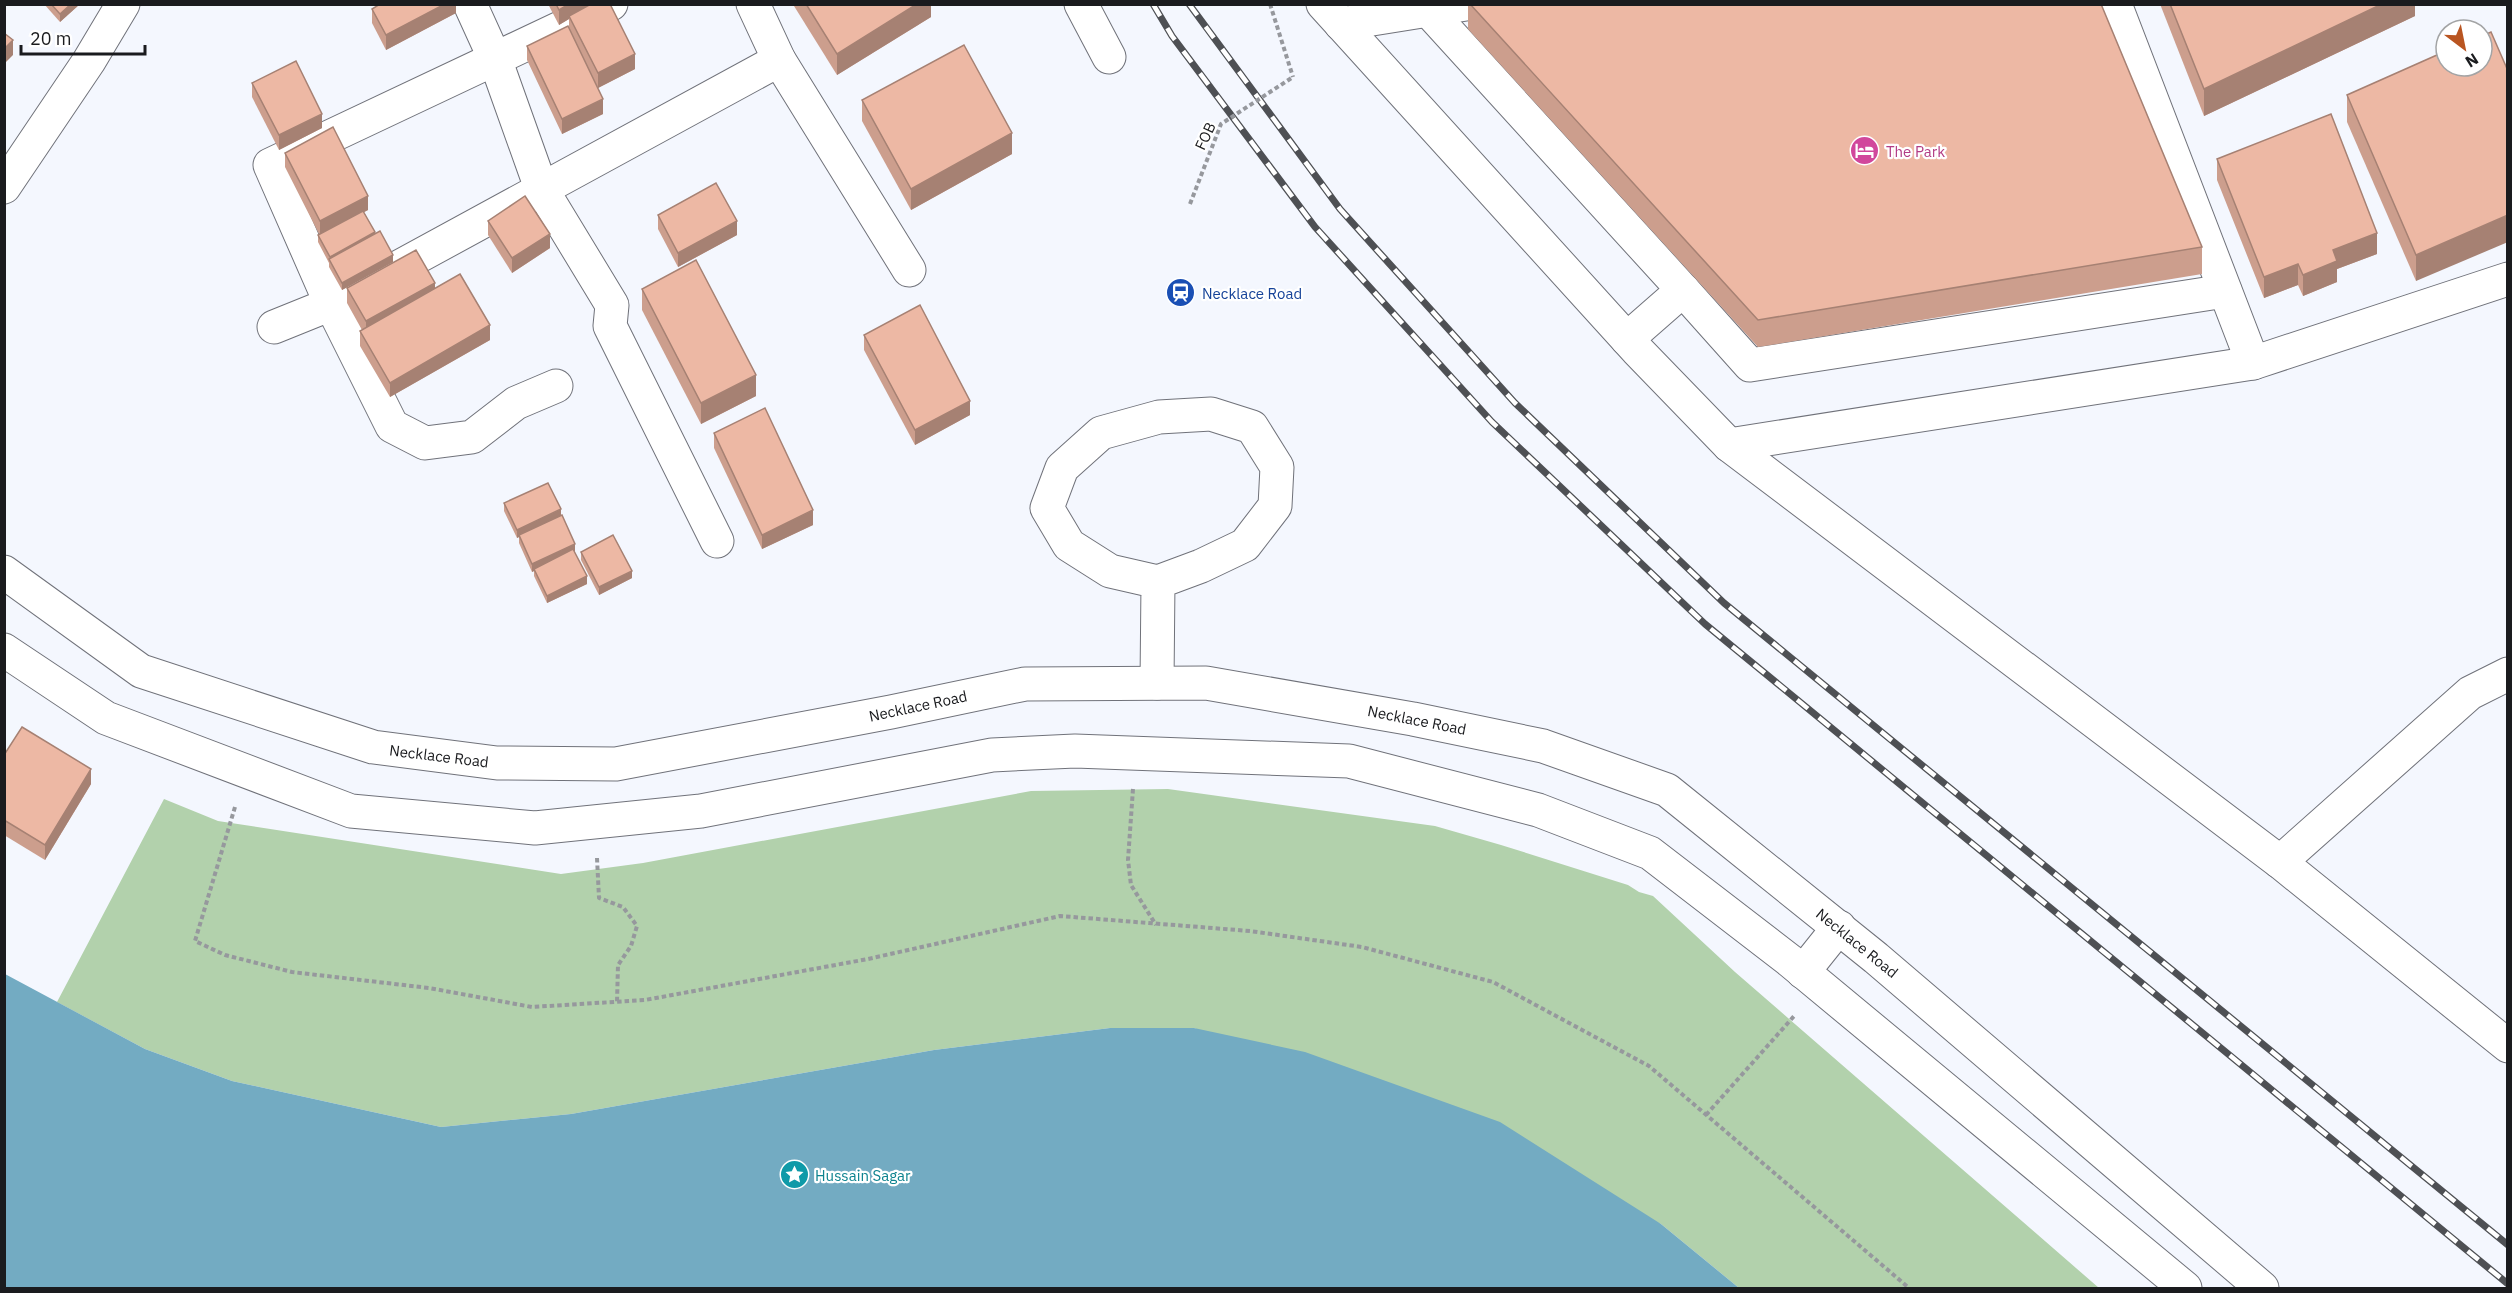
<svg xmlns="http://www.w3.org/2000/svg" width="2512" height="1293" viewBox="0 0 2512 1293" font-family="'IBM Plex Sans',sans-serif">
<rect width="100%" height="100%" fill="#f4f7fe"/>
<polygon fill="#b2d1ac" points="1168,789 1435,826 1501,845 1628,885 1639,892 1653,896 1735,972 2099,1288 1739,1288 1661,1224 1194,1028 1110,1028 934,1050 571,1114 441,1127 232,1081 145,1049 57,1002 164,799 218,821 561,874 643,863 1031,791"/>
<polygon fill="#73abc2" points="5,974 145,1049 232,1081 441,1127 571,1114 934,1050 1110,1028 1194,1028 1305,1052 1500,1122 1661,1224 1739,1288 5,1288"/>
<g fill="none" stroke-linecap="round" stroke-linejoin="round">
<defs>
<g id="minor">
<polyline points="470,4 495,59 541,188 612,305 610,326 717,541"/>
<polyline points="753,4 779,60 909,270"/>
<polyline points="1081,4 1109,57"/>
<polyline points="1323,4 1637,350 1729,445 2280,862 2508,1046"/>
<polyline points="2115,4 2253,363"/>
<polyline points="1428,10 1683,290 1627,339"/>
<polyline points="1341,24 1466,4"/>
<polyline points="4,187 89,61 123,4"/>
<polyline points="1683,290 1750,365 2225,291"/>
<polyline points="274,327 331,304 779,60"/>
<polyline points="556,386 516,403 472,437 425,443 392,426 331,304 270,165 611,4"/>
<polyline points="1729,445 2253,363 2508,279"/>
<polyline points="1157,683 1158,582 1201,566 1245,545 1275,506 1277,467 1252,427 1211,414 1159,417 1101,433 1062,468 1047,508 1069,545 1110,571 1158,582"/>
<polyline points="2280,862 2470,693 2508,674"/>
</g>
<g id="major">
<polyline points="4,572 141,671 373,747 497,763 616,764 891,712 1025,684 1206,683 1413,719 1543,746 1667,790 1876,958 2262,1288"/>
<polyline points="4,650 106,718 351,811 535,828 701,811 992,755 1075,751 1349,761 1538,810 1650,853 1789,960 2185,1288"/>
<polyline points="1803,972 1839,927"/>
</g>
</defs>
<use href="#minor" stroke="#70727a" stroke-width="35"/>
<use href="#major" stroke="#70727a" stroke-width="35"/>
<g stroke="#96989d" stroke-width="4" stroke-dasharray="4.5 3" stroke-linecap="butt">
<polyline points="1270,4 1293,77"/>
<polyline points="1133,789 1128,860 1131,885 1156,925"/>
<polyline points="235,807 195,941 225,955 292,972 429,988 532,1007 645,1000 868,959 1060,916 1250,931 1362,947 1493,982 1649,1066 1909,1288"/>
<polyline points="597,858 599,898 623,907 637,926 631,946 618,965 617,1002"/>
<polyline points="1706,1115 1795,1015"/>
</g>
<use href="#minor" stroke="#fff" stroke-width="33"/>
<use href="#major" stroke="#fff" stroke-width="33"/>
<defs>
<g id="rail">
<polyline points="1153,4 1172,36 1315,227 1492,422 1705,624 2508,1284"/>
<polyline points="1189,4 1340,209 1515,403 1724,603 2508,1245"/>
</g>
</defs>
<use href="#rail" stroke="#4e5054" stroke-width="7"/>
<use href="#rail" stroke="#fff" stroke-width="4.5" stroke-dasharray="14" stroke-linecap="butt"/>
<polyline stroke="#96989d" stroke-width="4" stroke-dasharray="4.5 3" stroke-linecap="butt" points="1190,204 1221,124 1293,77"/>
</g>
<g fill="#cc9e8d">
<polygon points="44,4 80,4 60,22"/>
<polygon points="456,4 456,13 386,50 372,23 372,9"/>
<polygon points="548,4 610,4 635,69 598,88 582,56 603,114 562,134 527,60 527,46 569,29 569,19 559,25"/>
<polygon points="794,4 931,4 931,17 837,75 794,6"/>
<polygon points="1468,4 2101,4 2202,247 2202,274 1758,347 1468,29"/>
<polygon points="2160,4 2415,4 2415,16 2204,116"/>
<polygon points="2446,51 2416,281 2347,122 2347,95"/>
<polygon points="252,83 322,128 279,150 252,97"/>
<polygon points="862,100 1012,154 911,210 862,121"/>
<polygon points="285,153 368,210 364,212 375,234 393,262 342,290 329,267 329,263 318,242 318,235 319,234 285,167"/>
<polygon points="2217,159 2377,254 2337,269 2337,282 2303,296 2298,285 2264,298 2217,180"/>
<polygon points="658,215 737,235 678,267 658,229"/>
<polygon points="488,221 550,248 512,273 488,235"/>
<polygon points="347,288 435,288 490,340 390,397 360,346 360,331 362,330 347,303"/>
<polygon points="642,289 756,396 701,424 642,310"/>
<polygon points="864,335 970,415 915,445 864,350"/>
<polygon points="714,433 813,525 762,549 714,448"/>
<polygon points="504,503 561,516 575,551 574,552 587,584 547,603 534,576 534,571 532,572 519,543 519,537 517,538 504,511"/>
<polygon points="581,552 632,578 599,595 581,560"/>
<polygon points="4,755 91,784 45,860 4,835"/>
</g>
<g fill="#a68173">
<polygon points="71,4 80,4 60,22 60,14"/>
<polygon points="445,4 456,4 456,13 386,50 386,35"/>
<polygon points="569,4 597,4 569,16 569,19 559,25 559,10"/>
<polygon points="917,4 931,4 931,17 837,75 837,54"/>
<polygon points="2382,4 2415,4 2415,16 2204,116 2204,89"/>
<polygon points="13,40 13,55 4,64 4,49"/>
<polygon points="635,54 635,69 598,88 598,73"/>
<polygon points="603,99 603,114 562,134 562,119"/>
<polygon points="322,114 322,128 279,150 279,135"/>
<polygon points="1012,133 1012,154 911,210 911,189"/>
<polygon points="368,196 368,210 320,235 320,221"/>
<polygon points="2508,215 2508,242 2416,281 2416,255"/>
<polygon points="737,221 737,235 678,267 678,253"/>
<polygon points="375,232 375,239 330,260 330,257"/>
<polygon points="2377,233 2377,254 2337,269 2337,282 2303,296 2303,275 2333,250"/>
<polygon points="550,234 550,248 512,273 512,258"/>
<polygon points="393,255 393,262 342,290 342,283"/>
<polygon points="2298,264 2298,285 2264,298 2264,277"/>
<polygon points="435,283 435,298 366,336 366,321"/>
<polygon points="490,325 490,340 390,397 390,383"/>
<polygon points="756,375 756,396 701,424 701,403"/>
<polygon points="970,401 970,415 915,445 915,430"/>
<polygon points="561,509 561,516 519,535 519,537 517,538 517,530"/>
<polygon points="813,510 813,525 762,549 762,535"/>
<polygon points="575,544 575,551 534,570 534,569 534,571 532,572 532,564"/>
<polygon points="632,571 632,578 599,595 599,587"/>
<polygon points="587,576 587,584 547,603 547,596"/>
<polygon points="91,769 91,784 45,860 45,845"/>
</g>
<g fill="#edb8a4" stroke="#a68173" stroke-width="1.5">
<polygon points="51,4 71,4 60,14"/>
<polygon points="380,4 445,4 386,35 372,9"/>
<polygon points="556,4 569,4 559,10"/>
<polygon points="591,4 610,4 635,54 598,73 569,16"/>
<polygon points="806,4 917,4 837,54"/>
<polygon points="1470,4 2101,4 2202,247 1758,320"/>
<polygon points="2170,4 2382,4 2204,89"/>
<polygon points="568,26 603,99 562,119 527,46"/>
<polygon points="2491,32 2508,71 2508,215 2416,255 2347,95 2446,51 2446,66 2482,66 2482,36"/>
<polygon points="4,33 13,40 4,49"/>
<polygon points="964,45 1012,133 911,189 862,100"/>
<polygon points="296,61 322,114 279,135 252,83"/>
<polygon points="2331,114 2377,233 2333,250 2337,261 2303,275 2298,264 2264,277 2217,159"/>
<polygon points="333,127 368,196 320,221 285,153"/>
<polygon points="716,183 737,221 678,253 658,215"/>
<polygon points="525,196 550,234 512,258 488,221"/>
<polygon points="363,211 375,232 330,257 318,235"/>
<polygon points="380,231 393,255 342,283 329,259"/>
<polygon points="416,250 435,283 366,321 347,288"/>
<polygon points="696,260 756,375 701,403 642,289"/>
<polygon points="460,274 490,325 390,383 360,331"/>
<polygon points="920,305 970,401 915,430 864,335"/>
<polygon points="765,408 813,510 762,535 714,433"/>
<polygon points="548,483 561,509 517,530 504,503"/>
<polygon points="562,515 575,544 532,564 519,535"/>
<polygon points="613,535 632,571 599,587 581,552"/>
<polygon points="573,549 587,576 547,596 534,569"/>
<polygon points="22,727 91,769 45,845 4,820 4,755"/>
</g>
<defs>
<symbol id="hotel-disc" viewBox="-11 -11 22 22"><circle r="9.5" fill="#d1479c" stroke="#fff"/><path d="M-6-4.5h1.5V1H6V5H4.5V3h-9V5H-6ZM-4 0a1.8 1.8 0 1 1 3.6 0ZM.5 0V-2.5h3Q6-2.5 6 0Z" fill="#fff"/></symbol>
<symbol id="station-disc" viewBox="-11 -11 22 22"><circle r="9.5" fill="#1a4fb4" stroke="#fff"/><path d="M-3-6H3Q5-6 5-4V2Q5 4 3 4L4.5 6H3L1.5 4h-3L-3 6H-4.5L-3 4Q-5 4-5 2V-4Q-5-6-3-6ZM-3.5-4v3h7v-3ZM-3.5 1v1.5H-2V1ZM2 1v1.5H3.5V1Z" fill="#fff"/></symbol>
<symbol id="sight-disc" viewBox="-11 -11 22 22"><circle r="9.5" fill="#0f9aa8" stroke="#fff"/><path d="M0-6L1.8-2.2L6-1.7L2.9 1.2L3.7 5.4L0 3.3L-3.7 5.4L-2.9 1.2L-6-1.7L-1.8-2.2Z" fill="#fff"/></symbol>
</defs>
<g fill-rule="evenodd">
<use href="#hotel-disc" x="1848" y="134" width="33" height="33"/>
<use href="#station-disc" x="1164" y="276" width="33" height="33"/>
<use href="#sight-disc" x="778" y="1158" width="33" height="33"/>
</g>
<g text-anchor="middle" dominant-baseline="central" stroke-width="4.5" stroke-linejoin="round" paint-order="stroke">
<g font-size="15" fill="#1a1b1e" stroke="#fff">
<text transform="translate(1205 136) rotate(-65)">FOB</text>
<text transform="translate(918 706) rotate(-12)">Necklace Road</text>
<text transform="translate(1417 720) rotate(11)">Necklace Road</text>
<text transform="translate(439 756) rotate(7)">Necklace Road</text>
<text transform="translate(1857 943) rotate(39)">Necklace Road</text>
</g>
<g font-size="15" fill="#b23c85" stroke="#fff" text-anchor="start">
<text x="1886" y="151">The Park</text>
</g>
<g font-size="15" fill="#164399" stroke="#fff" text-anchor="start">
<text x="1202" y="293">Necklace Road</text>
</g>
<g font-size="15" fill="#0d838f" stroke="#fff" text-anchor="start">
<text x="815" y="1175">Hussain Sagar</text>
</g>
</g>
<rect width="2512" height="1293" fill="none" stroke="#1a1b1e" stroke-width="12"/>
<g transform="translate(2464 48) rotate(148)"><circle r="28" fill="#ffffff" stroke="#a3a4a5" stroke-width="1.5"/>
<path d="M0-4.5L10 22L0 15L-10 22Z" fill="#b95521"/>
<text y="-9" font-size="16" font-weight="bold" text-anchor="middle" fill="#1a1b1e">N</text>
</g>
<path d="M21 45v9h124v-9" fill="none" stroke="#1a1b1e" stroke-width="3"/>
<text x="30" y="45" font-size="18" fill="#1a1b1e" stroke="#ffffff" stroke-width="4.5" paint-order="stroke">20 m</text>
</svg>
